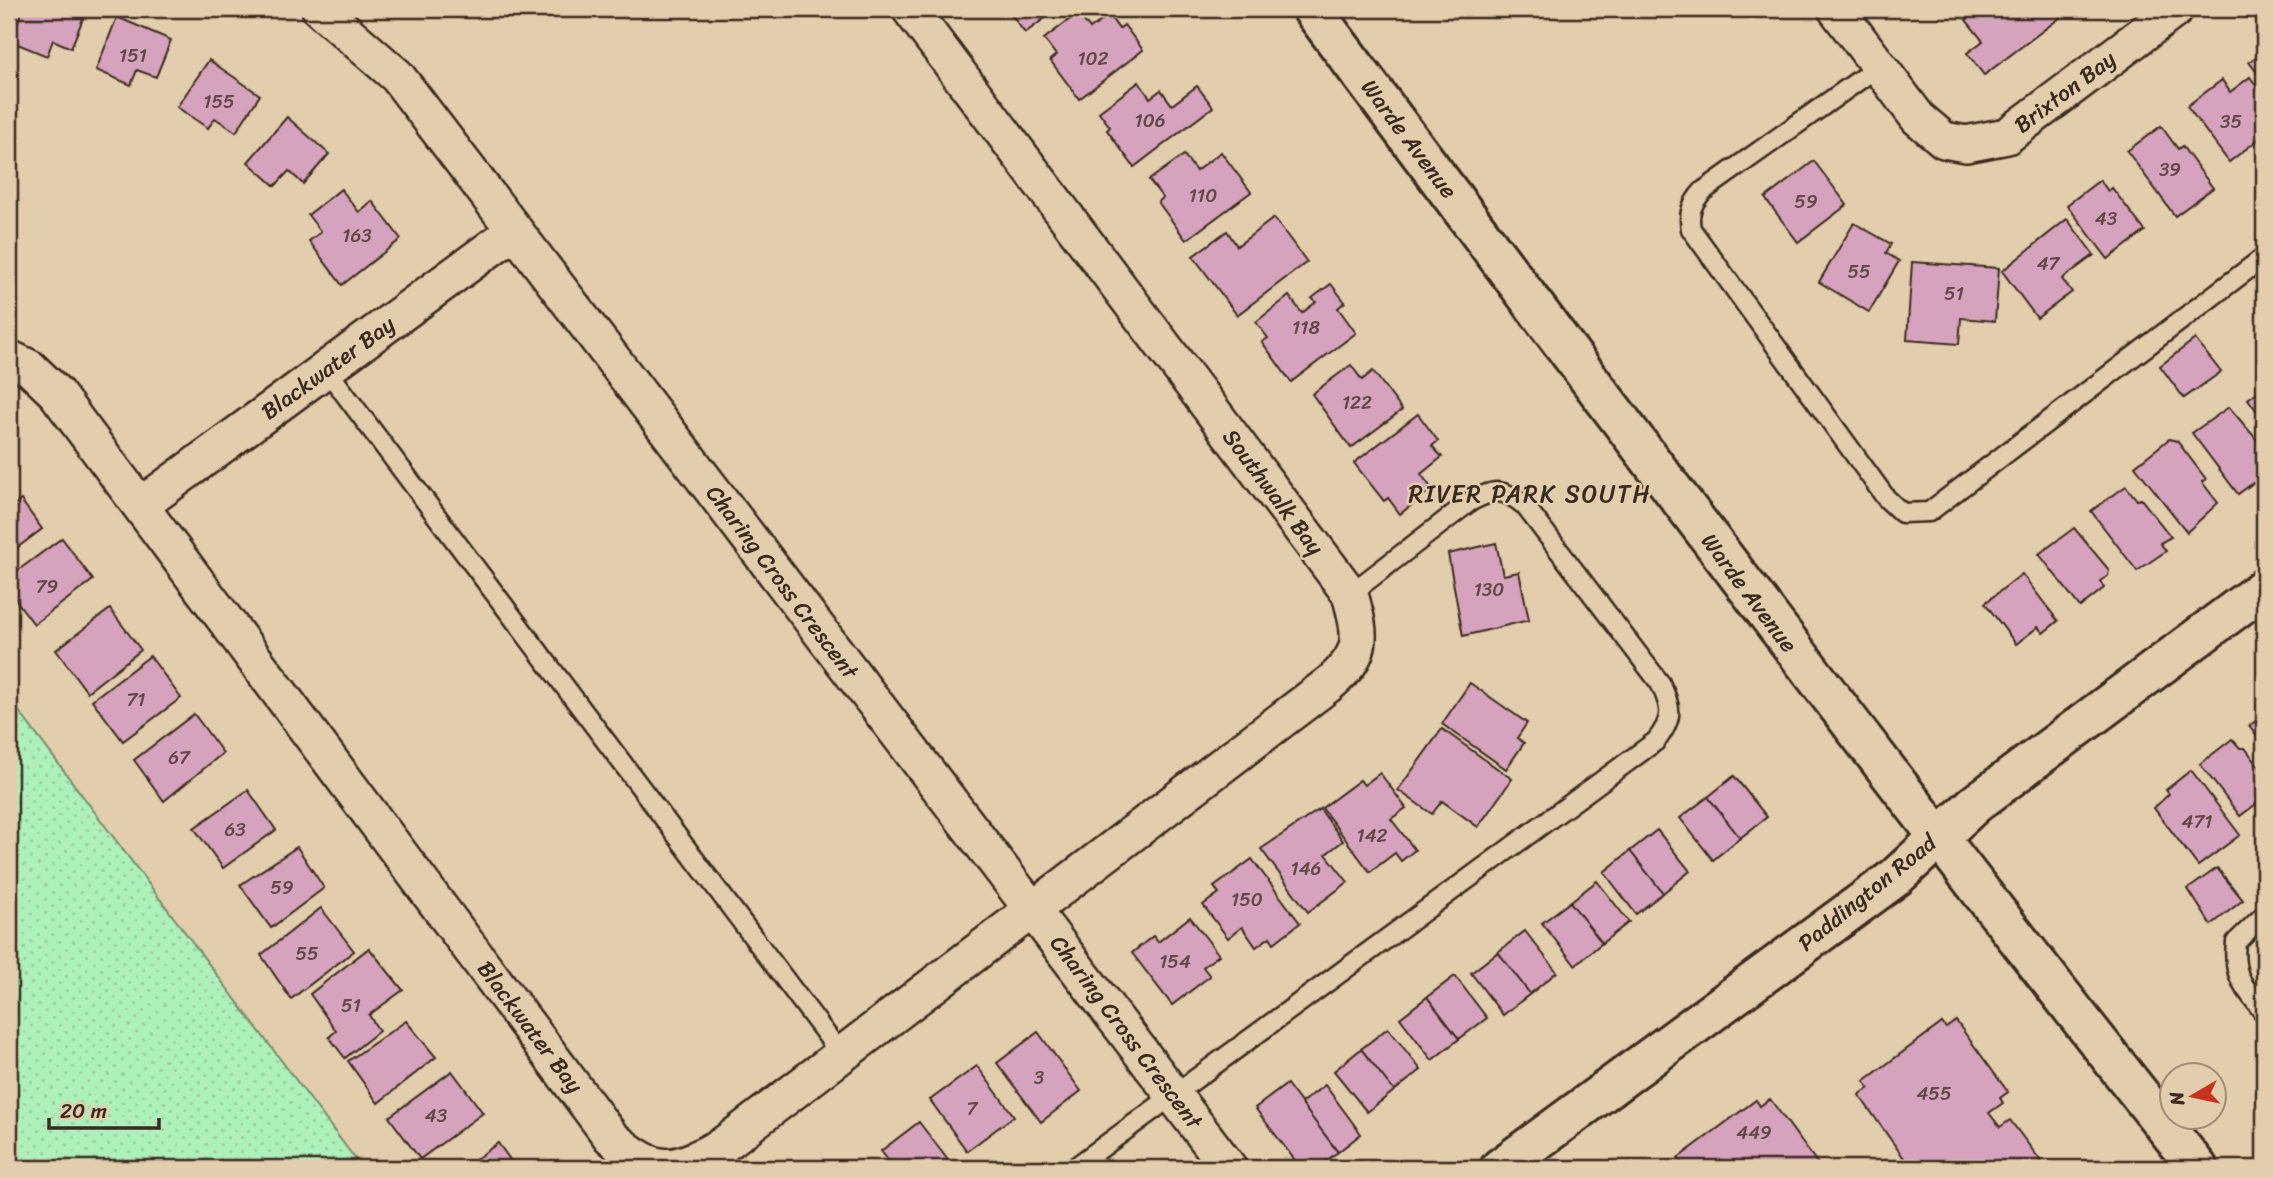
<svg xmlns="http://www.w3.org/2000/svg" width="2273" height="1177" viewBox="0 0 2273 1177" font-family="Sriracha,sans-serif">
<defs>
<pattern id="park-dots" width="8" height="8" patternUnits="userSpaceOnUse" patternTransform="scale(1.75)"><rect width="8" height="8" fill="#aef0ba"/><path d="M2 2h.1M6 6h.1" fill="none" stroke="#97ce9f" stroke-width="1.8" stroke-linecap="round"/></pattern>
</defs>
<rect width="100%" height="100%" fill="#e2cdac"/>
<filter id="ink" filterUnits="userSpaceOnUse"><feTurbulence type="fractalNoise" baseFrequency=".0143" numOctaves="2"/><feDisplacementMap in="SourceGraphic" scale="14" xChannelSelector="R" yChannelSelector="G"/><feConvolveMatrix kernelMatrix="1 2 1 2 8 2 1 2 1" color-interpolation-filters="sRGB"/></filter>
<g filter="url(#ink)">
<polygon fill="url(#park-dots)" stroke="#748d6c" stroke-width="2" points="9,698 362,1168 9,1168"/>
<g fill="#d6a3be" stroke="#3b2a1e" stroke-width="2">
<polygon points="23,9 87,9 71,48 53,40 47,56 10,41"/>
<polygon points="1007,9 1057,9 1025,33"/>
<polygon points="1981,9 2055,9 2061,17 1984,75 1967,53 1983,41 1966,20"/>
<polygon points="1078,13 1090,29 1109,15 1119,29 1124,25 1143,50 1079,99 1050,60 1056,55 1044,39"/>
<polygon points="117,17 171,40 156,77 137,70 131,85 96,70"/>
<polygon points="2264,51 2264,82 2249,62"/>
<polygon points="209,60 260,95 236,132 215,118 208,128 177,107"/>
<polygon points="2250,77 2264,96 2264,135 2229,162 2187,106 2222,80 2230,92"/>
<polygon points="1139,82 1150,98 1161,90 1172,105 1197,86 1213,107 1134,167 1107,130 1110,127 1099,112"/>
<polygon points="287,117 329,154 303,184 289,171 275,186 248,162"/>
<polygon points="2161,126 2178,149 2182,146 2213,188 2175,216 2127,151"/>
<polygon points="1221,152 1251,192 1186,240 1158,202 1163,198 1149,180 1184,155 1196,171"/>
<polygon points="1814,161 1847,205 1798,242 1765,198"/>
<polygon points="2100,180 2108,191 2112,188 2145,231 2108,259 2067,205"/>
<polygon points="341,189 359,212 372,201 401,239 342,285 309,241 321,232 308,215"/>
<polygon points="1274,218 1307,262 1237,315 1193,256 1227,231 1237,246"/>
<polygon points="2067,219 2094,255 2062,279 2072,292 2037,318 2002,271"/>
<polygon points="1854,223 1891,244 1886,253 1899,261 1869,312 1819,282"/>
<polygon points="1912,262 1999,268 1995,321 1961,318 1959,344 1907,340"/>
<polygon points="1331,284 1345,302 1338,308 1356,333 1291,382 1262,342 1268,338 1256,322 1289,296 1302,313 1316,302 1312,298"/>
<polygon points="2195,339 2221,372 2184,398 2160,366"/>
<polygon points="1351,365 1362,380 1373,371 1402,410 1351,448 1312,394"/>
<polygon points="2264,387 2264,421 2248,399"/>
<polygon points="2229,407 2264,448 2264,466 2261,468 2264,475 2238,494 2192,433"/>
<polygon points="1418,414 1438,441 1432,446 1442,457 1421,474 1432,489 1400,514 1388,498 1384,501 1354,463"/>
<polygon points="2169,439 2177,441 2206,479 2202,482 2218,503 2187,532 2135,466"/>
<polygon points="2126,486 2137,500 2141,499 2171,537 2160,543 2166,551 2137,571 2091,511"/>
<polygon points="21,500 42,529 9,554 9,504 11,507"/>
<polygon points="2074,528 2109,570 2108,576 2100,581 2104,588 2080,607 2039,554"/>
<polygon points="62,538 93,580 34,624 9,591 9,577"/>
<polygon points="1496,543 1503,575 1519,572 1529,620 1463,636 1448,554"/>
<polygon points="2022,574 2058,621 2043,633 2038,627 2016,644 1985,603"/>
<polygon points="110,609 141,650 87,692 56,650"/>
<polygon points="150,656 181,698 123,741 92,700"/>
<polygon points="1470,683 1527,723 1517,738 1524,743 1506,769 1442,724"/>
<polygon points="194,714 223,753 164,801 134,760"/>
<polygon points="2264,715 2264,746 2249,726"/>
<polygon points="1442,729 1512,779 1478,827 1442,801 1432,814 1398,790"/>
<polygon points="2232,739 2240,748 2245,748 2264,773 2264,798 2240,816 2200,764"/>
<polygon points="2191,770 2240,835 2198,866 2154,808 2169,794 2166,790"/>
<polygon points="1380,773 1406,808 1391,819 1415,850 1401,861 1395,853 1370,872 1322,808 1360,780 1364,785"/>
<polygon points="1734,776 1767,817 1740,838 1708,797"/>
<polygon points="248,790 276,830 223,868 194,828"/>
<polygon points="1708,797 1740,838 1713,860 1680,818"/>
<polygon points="1320,809 1343,841 1326,854 1348,882 1308,912 1261,849"/>
<polygon points="1657,830 1690,871 1663,893 1630,851"/>
<polygon points="297,847 324,888 271,928 240,885"/>
<polygon points="1630,851 1663,893 1636,914 1604,872"/>
<polygon points="1252,859 1300,923 1274,943 1270,937 1256,947 1242,927 1228,938 1203,905 1219,893 1214,887"/>
<polygon points="2217,868 2243,900 2211,925 2188,889"/>
<polygon points="1597,881 1629,922 1602,943 1570,902"/>
<polygon points="1570,902 1602,943 1575,965 1542,923"/>
<polygon points="321,908 354,951 291,999 261,955"/>
<polygon points="1190,917 1219,955 1203,967 1210,976 1172,1005 1132,953 1153,936 1158,942"/>
<polygon points="1525,931 1557,972 1530,994 1498,952"/>
<polygon points="369,948 403,990 369,1015 379,1031 345,1058 329,1037 336,1031 310,994"/>
<polygon points="1498,952 1530,994 1503,1015 1471,973"/>
<polygon points="1455,976 1487,1018 1459,1039 1427,997"/>
<polygon points="1427,997 1459,1039 1432,1060 1400,1018"/>
<polygon points="406,1021 436,1057 378,1103 348,1061"/>
<polygon points="1956,1021 2008,1092 2000,1098 2003,1103 1989,1113 2000,1127 2010,1120 2046,1168 1911,1168 1859,1095 1869,1088 1864,1081 1942,1023 1946,1028"/>
<polygon points="1388,1028 1421,1070 1394,1091 1361,1049"/>
<polygon points="1038,1032 1081,1091 1041,1122 997,1063"/>
<polygon points="1361,1049 1394,1091 1367,1112 1334,1071"/>
<polygon points="977,1066 1014,1116 967,1151 930,1100"/>
<polygon points="452,1071 483,1113 420,1159 389,1117"/>
<polygon points="1287,1084 1338,1152 1316,1168 1301,1168 1255,1108"/>
<polygon points="1325,1085 1361,1134 1338,1152 1301,1103"/>
<polygon points="1770,1099 1821,1168 1679,1168 1683,1165 1678,1158 1756,1100 1760,1106"/>
<polygon points="919,1122 954,1168 894,1168 881,1151"/>
<polygon points="498,1143 516,1168 464,1168"/>
</g>
<g fill="none" stroke-linecap="round" stroke-linejoin="round">
<defs>
<g id="lane">
<path d="M1879,66L1703,191C1692,203 1688,213 1691,229L1886,498L1902,513L1929,512L2264,257"/>
<polyline points="326,369 841,1054"/>
<path d="M2264,915L2236,942C2232,977 2244,986 2264,1013"/>
<path d="M1074,1168L1656,741C1674,718 1672,708 1660,683L1525,506C1502,487 1494,489 1468,503L1350,594"/>
</g>
<g id="street">
<polyline points="320,9 397,76 1229,1168"/>
<polyline points="1836,9 1918,118 1944,140 1966,144 2007,136 2176,9"/>
<path d="M9,358L30,368L56,393L611,1137C657,1176 671,1174 723,1145L1329,684C1365,653 1362,638 1350,594L910,9"/>
<polyline points="141,505 514,231"/>
</g>
<g id="secondary">
<path d="M1312,9C1603,399 1895,787 2198,1168"/>
<polyline points="1500,1168 1896,877 1975,804 2264,588"/>
</g>
</defs>
<use href="#lane" stroke="#3b2a1e" stroke-width="23"/>
<use href="#street" stroke="#3b2a1e" stroke-width="40"/>
<use href="#secondary" stroke="#3b2a1e" stroke-width="44"/>
<use href="#lane" stroke="#e2cdac" stroke-width="18"/>
<use href="#street" stroke="#e2cdac" stroke-width="35"/>
<use href="#secondary" stroke="#e2cdac" stroke-width="38"/>
</g>
</g>
<g text-anchor="middle" dominant-baseline="central" stroke-width="5" stroke-linejoin="round" paint-order="stroke">
<g font-size="19" fill="#624846">
<text x="133" y="55">151</text>
<text x="1093" y="58">102</text>
<text x="219" y="101">155</text>
<text x="1150" y="120">106</text>
<text x="2231" y="121">35</text>
<text x="2170" y="169">39</text>
<text x="1203" y="195">110</text>
<text x="1806" y="201">59</text>
<text x="2106" y="218">43</text>
<text x="357" y="235">163</text>
<text x="2048" y="263">47</text>
<text x="1859" y="271">55</text>
<text x="1954" y="293">51</text>
<text x="1306" y="327">118</text>
<text x="1357" y="402">122</text>
<text x="47" y="586">79</text>
<text x="1489" y="589">130</text>
<text x="136" y="699">71</text>
<text x="179" y="757">67</text>
<text x="2197" y="821">471</text>
<text x="235" y="829">63</text>
<text x="1372" y="835">142</text>
<text x="1306" y="868">146</text>
<text x="282" y="887">59</text>
<text x="1247" y="899">150</text>
<text x="307" y="953">55</text>
<text x="1175" y="961">154</text>
<text x="351" y="1005">51</text>
<text x="1039" y="1077">3</text>
<text x="1934" y="1093">455</text>
<text x="972" y="1108">7</text>
<text x="436" y="1115">43</text>
<text x="1754" y="1132">449</text>
</g>
<g font-size="23" fill="#3b2a1e" stroke="#e2cdac">
<text transform="translate(2065 92) rotate(-37)">Brixton Bay</text>
<text transform="translate(1409 139) rotate(53)">Warde Avenue</text>
<text transform="translate(328 368) rotate(-36)">Blackwater Bay</text>
<text transform="translate(1273 492) rotate(53)">Southwalk Bay</text>
<text transform="translate(782 582) rotate(53)">Charing Cross Crescent</text>
<text transform="translate(1749 593) rotate(53)">Warde Avenue</text>
<text transform="translate(1867 893) rotate(-39)">Paddington Road</text>
<text transform="translate(530 1027) rotate(53)">Blackwater Bay</text>
<text transform="translate(1126 1032) rotate(53)">Charing Cross Crescent</text>
</g>
<g font-size="24" letter-spacing="2" fill="#3b2a1e" stroke="#e2cdac">
<text x="1530" y="494">RIVER PARK SOUTH</text>
</g>
</g>
<rect width="2273" height="1177" fill="none" stroke="#e2cdac" stroke-width="35"/>
<rect x="18" y="18" width="2238" height="1142" fill="none" stroke="#3b2a1e" stroke-width="2.5" filter="url(#ink)"/>
<g transform="translate(2193 1096) rotate(261)"><circle r="33" fill="#e2cdac" stroke="#9f8c73" stroke-width="2"/>
<path d="M0-5L12 26L0 18L-12 26Z" fill="#c8321e"/>
<text y="-10" font-size="19" font-weight="bold" text-anchor="middle" fill="#3b2a1e">N</text>
</g>
<path d="M49 1118v10h110v-10" fill="none" stroke="#3b2a1e" stroke-width="3.5"/>
<text x="60" y="1118" font-size="21" fill="#3b2a1e" stroke="#e2cdac" stroke-width="5" paint-order="stroke">20 m</text>
</svg>
